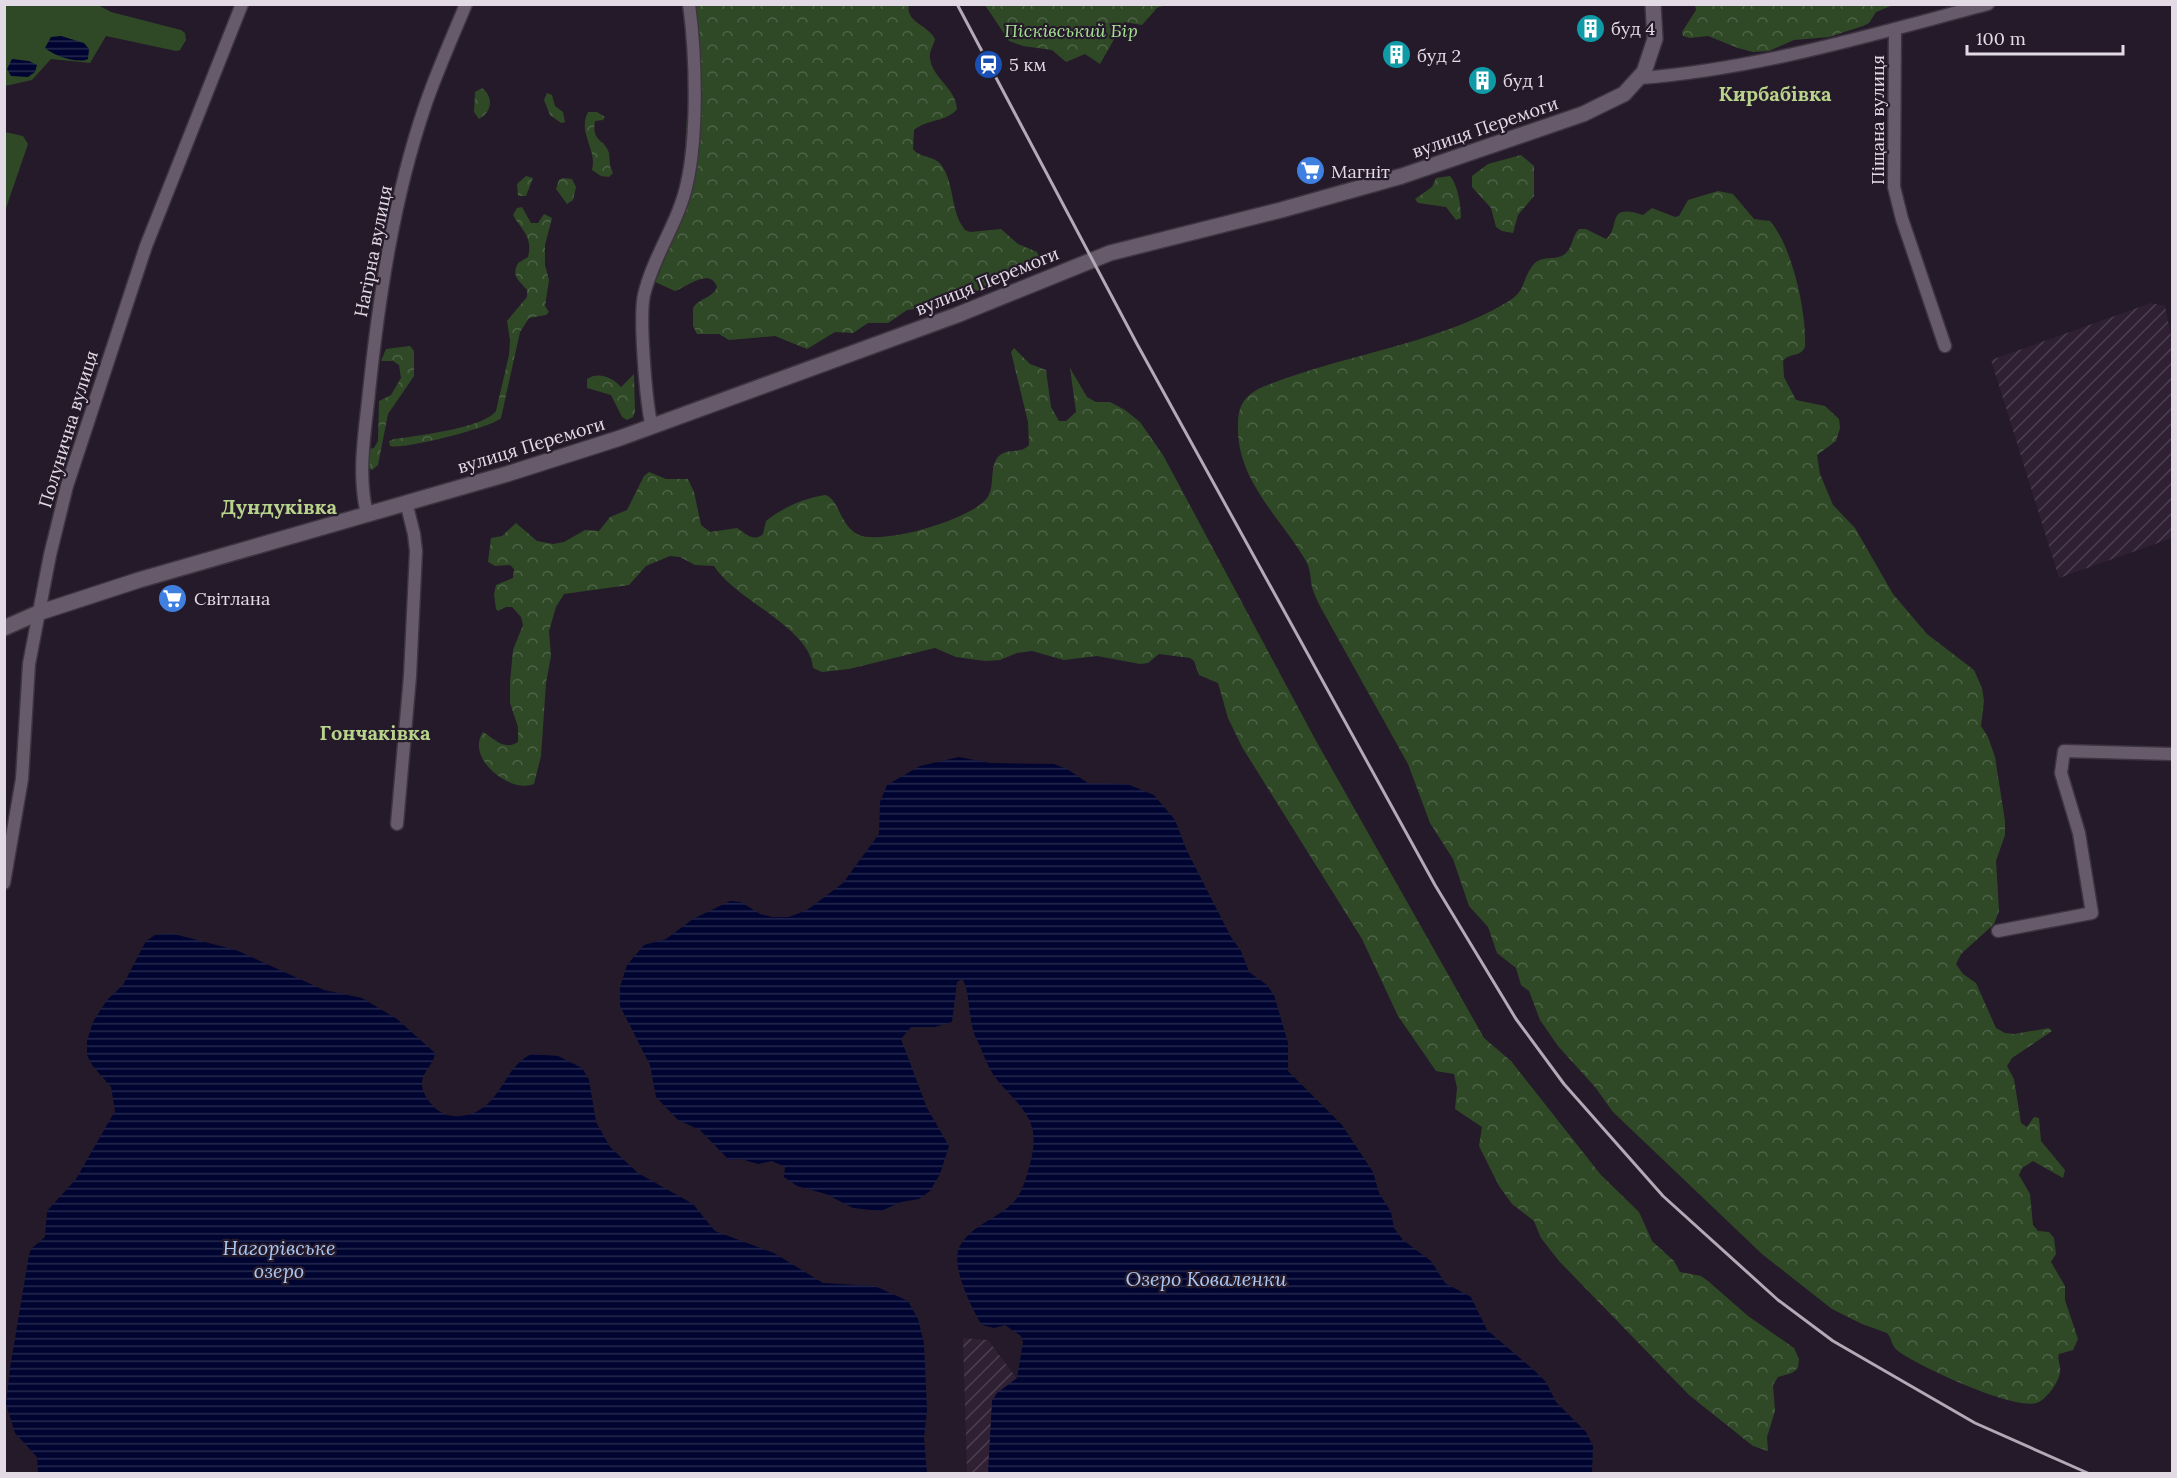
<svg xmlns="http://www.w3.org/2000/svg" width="2177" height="1478" viewBox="0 0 2177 1478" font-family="Lora,serif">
<defs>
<pattern id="industrial-furrows" width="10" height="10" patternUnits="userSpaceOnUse" patternTransform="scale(1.5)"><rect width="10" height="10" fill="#2f2034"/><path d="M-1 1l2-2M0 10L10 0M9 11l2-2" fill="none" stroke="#4d4051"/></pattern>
<pattern id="forest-crowns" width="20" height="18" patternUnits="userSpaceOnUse" patternTransform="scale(1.5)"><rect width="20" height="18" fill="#2f4927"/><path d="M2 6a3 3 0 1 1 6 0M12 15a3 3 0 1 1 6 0" fill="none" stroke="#4d6346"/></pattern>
<pattern id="water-rules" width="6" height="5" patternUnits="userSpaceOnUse" patternTransform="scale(1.5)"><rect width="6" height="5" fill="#000430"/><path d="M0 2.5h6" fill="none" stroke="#25284e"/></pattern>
</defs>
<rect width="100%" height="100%" fill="#251a29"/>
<g fill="url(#industrial-furrows)">
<polygon points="2151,303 2165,306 2172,341 2172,538 2059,578 1991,360"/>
<polygon points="963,1338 988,1340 1063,1440 1051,1473 967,1473"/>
</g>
<g fill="#2f4927">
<polygon points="5,5 98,5 111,12 181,30 185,33 186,40 180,50 176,51 106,36 90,63 51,59 32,80 5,86"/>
<polygon points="5,132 23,136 28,144 5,211"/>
</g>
<g fill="url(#forest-crowns)">
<path d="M687,5H909C905,22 928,25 935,39C934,45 929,51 930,58C932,78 956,88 957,109C947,122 927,119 914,130L913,149C921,159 935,155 942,166C955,185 950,211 965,230L970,232L1001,229L1018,244L1037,252L1040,258L1039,263L1027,271H999L990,285L980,290L931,301L923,308L907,310L888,323H868L853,333L835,332L807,349L775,336L729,340L719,334H697L693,326V308C699,298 713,298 717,287C710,267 687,287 675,291L655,282L680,223L689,86Z"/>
<polygon points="985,5 1165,5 1157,8 1142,25 1124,22 1100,64 1085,54 1066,62 1052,50 1023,46 1009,41"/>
<polygon points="1695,5 1893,5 1876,12 1869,23 1863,26 1829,37 1794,40 1769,51 1753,52 1738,48 1708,36 1690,38 1683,36 1682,32 1696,10"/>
<path d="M482,88C494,97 492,112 479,119L474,112L475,92Z"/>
<polygon points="547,93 552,95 555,106 563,112 565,122 561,123 550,115 544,100"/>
<path d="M588,112H597L605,117L603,120L595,121C591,142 605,139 609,153C610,160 609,166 613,173L609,177L601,176L592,170C598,150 577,133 588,112Z"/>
<polygon points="1521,155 1534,166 1534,196 1518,215 1513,233 1502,231 1496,227 1491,208 1472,187 1472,176 1488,164"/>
<polygon points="526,176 533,178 526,196 518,196 517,184"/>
<path d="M1450,176C1458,185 1461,206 1461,218L1456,220L1446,207L1418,203L1415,199L1432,187L1436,178Z"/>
<polygon points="563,178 572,179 576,187 573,200 567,204 556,189 559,180"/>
<path d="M1718,191L1733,194L1754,219L1770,221C1792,246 1807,313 1805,347C1800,358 1790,352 1783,361L1784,377L1796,400L1825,406L1839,419L1840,428L1836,441L1817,455L1820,474L1833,505L1855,528L1893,594L1927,634L1974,670L1982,688L1984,701L1981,726L1988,737L1995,757L2005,821V835L1996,861L1999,911L1994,924L1961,954L1956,964L1963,974L1976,983L1996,1028L2005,1033L2014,1034L2049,1028L2052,1031L2012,1058L2007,1066L2014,1079L2021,1123L2027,1127L2034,1117L2039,1118L2041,1141L2065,1170L2063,1178L2033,1161L2022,1168L2019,1175L2030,1194L2033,1225L2038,1231L2049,1232L2054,1238L2056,1254L2051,1262L2065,1286V1300L2078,1339L2073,1350L2059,1354C2057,1360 2061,1365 2060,1372C2059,1382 2048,1397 2039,1402C2018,1413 1918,1366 1898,1351C1890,1345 1893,1339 1887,1333L1862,1324L1832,1309L1762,1254L1613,1112L1595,1087L1558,1046L1540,1020L1529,991L1521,985L1516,968L1497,953L1488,927L1469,906L1453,859L1430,823L1408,764L1321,608C1318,602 1314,594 1312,587C1310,577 1311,570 1306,561C1281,518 1237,481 1238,427C1238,409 1241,399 1258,389C1335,356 1431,346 1504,304C1528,291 1520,282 1533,265C1542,254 1557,262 1566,253C1573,246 1572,236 1579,229H1586L1606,239C1621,228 1605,202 1643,215L1652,208L1675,217L1679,216L1688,200Z"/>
<path d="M522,207L531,223H538L544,214L552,218L545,245V265L549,280L545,306L549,312L546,315L529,318L520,332L501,418C491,428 402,450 390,446L389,441L394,439C416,436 484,428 496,411L509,355L510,340L507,321L527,297V290C519,280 511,277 518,263L528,257C533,236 522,231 513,215L517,208Z"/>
<polygon points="410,346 414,351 414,376 388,414 378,465 372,470 367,467 368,449 374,448 378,441 379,401 391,395 401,378 399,365 393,361 381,361 386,349"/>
<path d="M1014,348L1030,364L1046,370L1051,407L1059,421H1066L1076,412L1070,368L1087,397L1096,402H1110L1125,410L1140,422L1163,455L1315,739L1484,1038L1511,1061L1601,1175L1639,1212L1652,1241L1674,1261L1680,1272L1701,1276L1708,1281L1748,1316L1794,1348L1799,1359L1798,1368L1792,1373L1778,1377L1773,1385L1775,1411L1767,1437L1768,1451L1753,1446L1689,1395L1559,1261L1541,1238L1534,1221L1512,1204L1499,1186L1479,1146L1482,1127L1455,1109L1457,1088L1454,1074L1436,1071L1398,1016L1362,939L1242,747L1228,718L1218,683L1199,675L1194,661L1190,658L1159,654L1148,663L1140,664L1097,656L1064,660L1032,651L1017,653L1000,660L985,661L956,657L935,648L849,669L822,672L813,668C810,627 735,600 714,566L695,565L680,557L670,556L646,566L629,585L564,594L556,607L549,631L551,656L546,683L541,756L534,784C510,794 465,758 483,732C495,739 504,751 518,742V727L510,703V682L513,650L523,625L521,617L512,607H506L498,611L496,609L494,594L496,585L513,578L514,569L510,565L495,566L488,562L491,538L502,536L516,523L537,541L553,544L564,542L585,530L599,531L610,517L627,510L644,476L649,472L666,479H688L694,492L701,525L710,532L737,528C745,533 753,543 763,534L766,521C782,508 804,498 825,495C840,499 839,526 859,535C884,545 972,519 987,498C996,486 988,465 1000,455C1009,448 1021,454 1029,445L1028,422L1011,352Z"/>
<path d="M634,374L635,412L633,417L627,420L622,417L611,395L587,388V379C599,371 613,378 621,387Z"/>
</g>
<g fill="url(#water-rules)">
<path d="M61,36L84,43L89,49L88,59C78,64 54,56 45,48L51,37Z"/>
<polygon points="12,59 29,61 37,65 35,72 28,77 11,76 7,69"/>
<path d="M959,757L990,763L1054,764L1067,769L1088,783L1127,784L1154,795L1175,820L1187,851L1231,937L1241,951L1249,972L1267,985L1274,995L1288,1043V1071L1342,1125L1373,1172L1379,1193L1391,1212L1394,1228L1403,1240L1431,1261L1445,1283L1471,1297L1487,1330L1535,1371L1546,1382L1556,1402L1586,1432L1593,1446L1592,1473H988L992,1401L997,1393L1017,1378L1023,1342L1021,1336L1005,1325L994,1328L982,1325C972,1309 951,1267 959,1248C970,1224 1002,1218 1017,1198C1023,1189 1026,1178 1029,1168C1032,1157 1035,1144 1033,1132C1030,1110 1007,1094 995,1077C987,1066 983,1052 977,1040C967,1022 971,990 962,979L957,982L952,1022L935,1027H911L901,1039L927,1108L949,1146L940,1174L930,1191L919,1199L901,1202L881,1211L853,1208L826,1194L797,1186L784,1177L785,1167L772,1161L758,1164L741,1159L729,1160L700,1130L678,1120L656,1097L650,1065L620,1006V987L627,965L644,945L666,939L693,919L730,901L741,902L760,914L772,917H789L807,910L843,883L879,834L880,802L887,785L920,766Z"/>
<path d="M170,933L236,950L324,990L362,998L397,1019L435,1053C434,1064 423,1071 422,1082C421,1091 428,1101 434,1107C441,1114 450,1117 460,1116C501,1113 502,1066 532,1054L558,1056L582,1068L589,1080L596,1122L610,1147L638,1173L693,1204L715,1231L774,1253L823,1283L875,1286L908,1301L918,1319L924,1343L927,1410L924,1438L927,1473H38L37,1457L15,1433L6,1404L10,1368L29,1255L31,1249L45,1237L47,1211L76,1179L115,1111L111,1087L92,1065L87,1055V1041L93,1022L107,1000L123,985L146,941L155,935Z"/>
</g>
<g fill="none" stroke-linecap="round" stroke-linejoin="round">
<defs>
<g id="minor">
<polyline points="1895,29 1894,187 1902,219 1945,346"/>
<path d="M1640,78C1758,69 1874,34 1988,4"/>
<path d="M652,427C646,404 639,317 644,295C653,256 679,222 687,183C698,134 696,55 689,4"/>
<path d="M367,514C357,473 365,433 369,392C379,296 394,197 425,106C437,71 452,38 466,4"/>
<polyline points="397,824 410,676 416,551 414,534 406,502"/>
<polyline points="4,883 22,779 29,664 50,555 67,486 146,246 242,4"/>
<polyline points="1998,931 2092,913 2079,833 2061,773 2064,751 2172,754"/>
</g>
<polyline id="tertiary" points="4,628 38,613 139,580 507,474 620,438 957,315 1110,253 1281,210 1402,176 1583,114 1624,94 1644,72 1655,39 1653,4"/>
</defs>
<use href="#minor" stroke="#3d3440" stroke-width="15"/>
<use href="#tertiary" stroke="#3d3440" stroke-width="18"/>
<use href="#minor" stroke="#675a6b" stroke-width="12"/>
<use href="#tertiary" stroke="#675a6b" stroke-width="15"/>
<polyline stroke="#b2aab6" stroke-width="3" points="957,4 1137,344 1435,885 1516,1019 1564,1084 1663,1196 1778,1300 1833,1341 1975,1423 2090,1474"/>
</g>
<defs>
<symbol id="building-disc" viewBox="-11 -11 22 22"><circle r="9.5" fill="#0f9aa8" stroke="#251a29"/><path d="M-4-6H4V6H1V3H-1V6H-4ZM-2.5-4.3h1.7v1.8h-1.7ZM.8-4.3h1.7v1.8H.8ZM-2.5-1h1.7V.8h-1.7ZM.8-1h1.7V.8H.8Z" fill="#fff"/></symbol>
<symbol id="station-disc" viewBox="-11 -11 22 22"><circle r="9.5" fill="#1a4fb4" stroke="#251a29"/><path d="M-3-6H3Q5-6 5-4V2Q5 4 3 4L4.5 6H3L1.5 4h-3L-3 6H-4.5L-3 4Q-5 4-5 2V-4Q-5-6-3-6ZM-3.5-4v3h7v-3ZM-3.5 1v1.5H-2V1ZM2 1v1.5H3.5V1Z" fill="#fff"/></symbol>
<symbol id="supermarket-disc" viewBox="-11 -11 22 22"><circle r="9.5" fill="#3f7fe0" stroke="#251a29"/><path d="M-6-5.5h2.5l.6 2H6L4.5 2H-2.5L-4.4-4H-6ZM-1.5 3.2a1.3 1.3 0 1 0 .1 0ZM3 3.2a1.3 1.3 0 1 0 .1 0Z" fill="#fff"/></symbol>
</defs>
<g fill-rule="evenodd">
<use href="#building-disc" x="1574" y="12" width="33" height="33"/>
<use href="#building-disc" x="1380" y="38" width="33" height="33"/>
<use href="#station-disc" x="972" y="48" width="33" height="33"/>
<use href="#building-disc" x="1466" y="64" width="33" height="33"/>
<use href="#supermarket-disc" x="1294" y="154" width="33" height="33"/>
<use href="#supermarket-disc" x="156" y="582" width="33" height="33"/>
</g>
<g text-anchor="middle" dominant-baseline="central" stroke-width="4.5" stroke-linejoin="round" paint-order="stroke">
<g font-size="18" fill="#e2dbe5" stroke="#251a29" text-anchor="start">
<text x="1611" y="28">буд 4</text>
<text x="1417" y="55">буд 2</text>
<text x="1009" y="64">5 км</text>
<text x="1503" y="80">буд 1</text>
<text x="1331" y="171">Магніт</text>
<text x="194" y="598">Світлана</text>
</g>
<g font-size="18" font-style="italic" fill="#a5e093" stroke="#251a29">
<text x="1071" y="30">Пісківський Бір</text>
</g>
<g font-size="18" fill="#e2dbe5" stroke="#251a29">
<text transform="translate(1877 120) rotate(-90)">Піщана вулиця</text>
<text transform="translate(1485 127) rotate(-19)">вулиця Перемоги</text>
<text transform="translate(373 251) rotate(-79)">Нагірна вулиця</text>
<text transform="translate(987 281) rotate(-22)">вулиця Перемоги</text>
<text transform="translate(68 429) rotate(-73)">Полунична вулиця</text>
<text transform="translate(531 445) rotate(-17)">вулиця Перемоги</text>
</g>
<g font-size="20" font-weight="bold" fill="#b8d38b" stroke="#251a29">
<text x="1775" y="93">Кирбабівка</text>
<text x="279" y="506">Дундуківка</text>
<text x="375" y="732">Гончаківка</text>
</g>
<g font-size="20" font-style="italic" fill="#aac7f5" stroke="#251a29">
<text x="279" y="1247">Нагорівське<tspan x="279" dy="23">озеро</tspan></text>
<text x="1206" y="1278">Озеро Коваленки</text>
</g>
</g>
<rect width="2177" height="1478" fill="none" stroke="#e2dbe5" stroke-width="12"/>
<path d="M1967 45v9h156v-9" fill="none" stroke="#e2dbe5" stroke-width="3"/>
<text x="1976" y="45" font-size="18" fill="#e2dbe5" stroke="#251a29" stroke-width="4.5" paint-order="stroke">100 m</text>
</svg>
